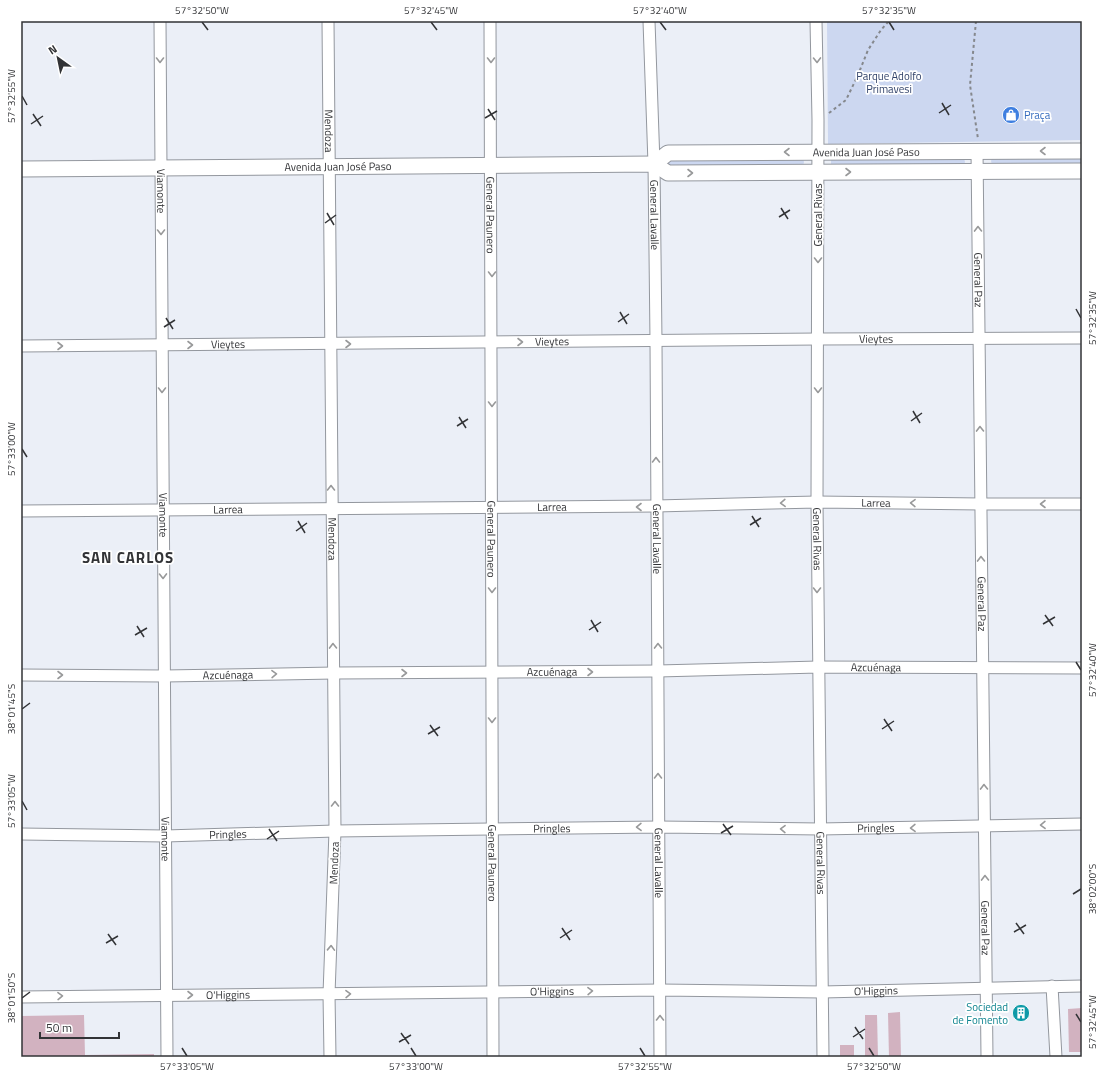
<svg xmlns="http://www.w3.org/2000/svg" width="1103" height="1078" viewBox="0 0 1103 1078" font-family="'Titillium Web',sans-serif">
<rect width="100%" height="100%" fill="#ebeff7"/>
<g fill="#ccd7f0">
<polygon points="827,21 1082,21 1082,140 828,144"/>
<polygon points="1082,156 1082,166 992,165 991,161 992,158"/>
<polygon points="964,158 965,162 964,165 831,165 831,159"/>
<polygon points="803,159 804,162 803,166 668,168 664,160"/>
</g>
<g fill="#d2b2c0">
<polygon points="1082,1008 1082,1052 1069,1052 1068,1009"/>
<polygon points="900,1012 901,1057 889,1057 888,1013"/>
<polygon points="84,1015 85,1055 154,1054 154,1057 21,1057 21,1016"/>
<polygon points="865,1015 877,1015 878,1057 865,1057"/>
<rect x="840" y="1045" width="14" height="12"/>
</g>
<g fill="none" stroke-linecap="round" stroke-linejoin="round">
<defs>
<g id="minor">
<path id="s1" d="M160,21L167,1057"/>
<path id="s2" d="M328,21L335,831L329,994L330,1057"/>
<path id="s3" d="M490,21L493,1057"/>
<path id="s4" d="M649,21L654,164L656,341L660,1057"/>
<path id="s5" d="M816,21L818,120L817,502L823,1057"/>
<path id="s6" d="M977,151L987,1057"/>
<path id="s7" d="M21,346L818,339L1082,338"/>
<path id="s8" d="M21,511L656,506L817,502L981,504H1082"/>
<path id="s9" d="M21,675L164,676L334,673L658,671L818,667L1082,668"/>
<path id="s10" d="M21,834L165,836L335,831L659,827L820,829L1082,824"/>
<polyline points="1052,986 1056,1057"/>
<path id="s11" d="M21,997L660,990L822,992L1082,986"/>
</g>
<g id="secondary">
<path id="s12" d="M654,164L668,153L1082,151"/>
<path id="s13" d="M21,169L654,164L668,173L1082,171"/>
</g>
</defs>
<use href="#minor" stroke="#93979e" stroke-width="13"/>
<use href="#secondary" stroke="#93979e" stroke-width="17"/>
<g stroke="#85888d" stroke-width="2" stroke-dasharray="3 3" stroke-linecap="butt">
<polyline points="976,21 970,85 978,139"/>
<polyline points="829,113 846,100 858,75 868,50 881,30 889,21"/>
</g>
<use href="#minor" stroke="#fff" stroke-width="11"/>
<use href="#secondary" stroke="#fff" stroke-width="15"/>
</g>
<defs><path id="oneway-chevron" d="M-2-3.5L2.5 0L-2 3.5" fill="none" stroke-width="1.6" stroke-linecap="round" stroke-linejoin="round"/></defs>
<g stroke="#98999a">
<use href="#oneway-chevron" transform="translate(160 60) rotate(90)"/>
<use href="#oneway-chevron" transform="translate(491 60) rotate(90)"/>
<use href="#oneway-chevron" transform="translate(817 60) rotate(89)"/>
<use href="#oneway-chevron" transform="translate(1043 151) rotate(180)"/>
<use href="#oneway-chevron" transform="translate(787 152) rotate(180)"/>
<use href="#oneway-chevron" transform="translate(848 172)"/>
<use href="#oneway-chevron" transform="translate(690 173)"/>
<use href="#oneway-chevron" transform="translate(978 229) rotate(-91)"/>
<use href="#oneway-chevron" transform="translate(161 232) rotate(90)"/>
<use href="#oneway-chevron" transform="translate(818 260) rotate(90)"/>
<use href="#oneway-chevron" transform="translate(492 274) rotate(90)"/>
<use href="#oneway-chevron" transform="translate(520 342)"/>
<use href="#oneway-chevron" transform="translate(348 344)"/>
<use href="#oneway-chevron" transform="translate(190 345)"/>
<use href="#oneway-chevron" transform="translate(60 346)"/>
<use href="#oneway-chevron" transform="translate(162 390) rotate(90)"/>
<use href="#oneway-chevron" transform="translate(818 390) rotate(90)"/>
<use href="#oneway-chevron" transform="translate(492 404) rotate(90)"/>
<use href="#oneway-chevron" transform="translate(980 429) rotate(-91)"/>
<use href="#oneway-chevron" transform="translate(656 460) rotate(-90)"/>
<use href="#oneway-chevron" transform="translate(331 488) rotate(-90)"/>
<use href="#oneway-chevron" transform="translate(783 503) rotate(178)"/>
<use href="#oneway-chevron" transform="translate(913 503) rotate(-179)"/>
<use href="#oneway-chevron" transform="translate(1043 504) rotate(180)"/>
<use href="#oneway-chevron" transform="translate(639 507) rotate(180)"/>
<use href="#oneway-chevron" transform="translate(981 559) rotate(-91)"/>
<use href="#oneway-chevron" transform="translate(163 576) rotate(89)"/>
<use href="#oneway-chevron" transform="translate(492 590) rotate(90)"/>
<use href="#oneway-chevron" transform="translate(817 590) rotate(90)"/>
<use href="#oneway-chevron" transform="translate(333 646) rotate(-91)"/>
<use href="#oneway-chevron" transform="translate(658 646) rotate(-91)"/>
<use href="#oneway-chevron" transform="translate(590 672)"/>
<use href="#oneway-chevron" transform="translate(404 673)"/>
<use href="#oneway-chevron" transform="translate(274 674) rotate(-1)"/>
<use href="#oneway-chevron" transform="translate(60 675)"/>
<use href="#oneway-chevron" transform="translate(492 720) rotate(90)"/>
<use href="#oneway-chevron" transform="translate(658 776) rotate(-90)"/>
<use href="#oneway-chevron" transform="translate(984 787) rotate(-91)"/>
<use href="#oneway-chevron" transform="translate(335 804) rotate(-90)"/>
<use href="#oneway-chevron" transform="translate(1043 825) rotate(179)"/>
<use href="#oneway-chevron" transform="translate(639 827) rotate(179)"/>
<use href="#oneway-chevron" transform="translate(913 828) rotate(179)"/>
<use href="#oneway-chevron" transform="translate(783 829) rotate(-179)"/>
<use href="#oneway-chevron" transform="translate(985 878) rotate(-91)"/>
<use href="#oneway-chevron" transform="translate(331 948) rotate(-88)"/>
<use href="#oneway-chevron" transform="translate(590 991) rotate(-1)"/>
<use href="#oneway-chevron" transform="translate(348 994) rotate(-1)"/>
<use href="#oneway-chevron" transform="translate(190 995)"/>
<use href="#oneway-chevron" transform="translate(60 996) rotate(-1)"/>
<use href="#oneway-chevron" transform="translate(660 1018) rotate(-90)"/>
</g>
<path fill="none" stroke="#323336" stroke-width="1.5" d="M202,22L208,30M431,22L437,30M660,22L666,30M889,22L894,30M22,96L27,105M942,103L949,115M488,109L495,120M939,113L951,105M33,114L41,126M485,118L497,111M31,124L43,116M781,208L788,219M327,213L334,225M779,217L790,210M325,223L336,215M1076,309L1081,318M620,312L627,324M166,318L173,329M618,322L629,314M164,327L175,320M913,411L920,423M459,417L466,428M911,421L922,413M457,426L468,419M22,449L27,457M752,516L759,527M298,521L305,533M750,525L761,518M296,531L307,523M1045,615L1053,626M591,620L598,632M1043,624L1055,617M137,626L144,637M589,630L601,622M135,635L147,628M1076,662L1081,670M22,709L30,703M884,719L892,731M430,725L438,736M882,729L894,721M428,734L440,727M22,801L27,810M723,824L731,835M269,829L277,841M721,833L733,826M267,839L279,831M1073,894L1081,889M1016,923L1024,934M562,928L570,940M1014,932L1026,925M108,934L116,945M560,938L572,930M106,943L118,936M22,998L30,992M1076,1014L1081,1022M855,1027L863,1039M401,1033L409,1044M853,1037L865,1029M399,1042L411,1035M182,1048L187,1056M411,1048L416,1056M640,1048L645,1056M869,1048L874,1056"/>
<defs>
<symbol id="shop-disc" viewBox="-11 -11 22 22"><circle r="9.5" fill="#3f7fe0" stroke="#fff"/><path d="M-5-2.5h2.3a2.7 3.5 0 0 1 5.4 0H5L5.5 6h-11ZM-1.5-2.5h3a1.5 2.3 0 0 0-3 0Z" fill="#fff"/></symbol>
<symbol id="building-disc" viewBox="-11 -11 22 22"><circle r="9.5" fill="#0f9aa8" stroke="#fff"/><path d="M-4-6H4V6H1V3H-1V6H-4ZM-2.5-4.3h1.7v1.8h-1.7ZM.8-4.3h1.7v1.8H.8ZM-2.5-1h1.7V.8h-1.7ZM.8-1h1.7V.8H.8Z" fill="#fff"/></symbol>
</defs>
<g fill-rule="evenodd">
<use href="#shop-disc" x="1001" y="105" width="20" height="20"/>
<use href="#building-disc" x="1011" y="1003" width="20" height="20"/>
</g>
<g text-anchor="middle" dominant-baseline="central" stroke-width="3.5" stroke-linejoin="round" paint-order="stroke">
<g font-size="11" fill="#314269" stroke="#fff">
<text x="889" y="76">Parque Adolfo<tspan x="889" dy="13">Primavesi</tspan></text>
</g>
<g font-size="11" fill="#366cbe" stroke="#fff" text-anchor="start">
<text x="1024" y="115">Praça</text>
</g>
<g font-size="11" fill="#323336" stroke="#fff">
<text stroke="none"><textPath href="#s2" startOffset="110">Mendoza</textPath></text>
<text stroke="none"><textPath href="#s12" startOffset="216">Avenida Juan José Paso</textPath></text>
<text stroke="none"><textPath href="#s13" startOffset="317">Avenida Juan José Paso</textPath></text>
<text stroke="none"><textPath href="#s1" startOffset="170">Viamonte</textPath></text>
<text stroke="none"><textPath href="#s3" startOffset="194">General Paunero</textPath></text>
<text stroke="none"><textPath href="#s4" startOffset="194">General Lavalle</textPath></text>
<text transform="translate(818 215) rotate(-90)">General Rivas</text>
<text stroke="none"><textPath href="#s6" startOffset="129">General Paz</textPath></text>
<text stroke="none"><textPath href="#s7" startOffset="855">Vieytes</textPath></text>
<text stroke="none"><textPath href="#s7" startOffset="531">Vieytes</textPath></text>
<text stroke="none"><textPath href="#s7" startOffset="207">Vieytes</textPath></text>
<text stroke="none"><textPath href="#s8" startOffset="855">Larrea</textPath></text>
<text stroke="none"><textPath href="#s8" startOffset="531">Larrea</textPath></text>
<text stroke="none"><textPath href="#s8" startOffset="207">Larrea</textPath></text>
<text stroke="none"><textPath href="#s1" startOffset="494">Viamonte</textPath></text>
<text stroke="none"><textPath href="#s2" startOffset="518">Mendoza</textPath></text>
<text stroke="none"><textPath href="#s3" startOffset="518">General Paunero</textPath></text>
<text stroke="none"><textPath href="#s4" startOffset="518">General Lavalle</textPath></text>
<text stroke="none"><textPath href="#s5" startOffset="518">General Rivas</textPath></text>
<text stroke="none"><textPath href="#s6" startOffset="453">General Paz</textPath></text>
<text stroke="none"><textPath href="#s9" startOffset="855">Azcuénaga</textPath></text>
<text stroke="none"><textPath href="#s9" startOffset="531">Azcuénaga</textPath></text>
<text stroke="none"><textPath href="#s9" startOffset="207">Azcuénaga</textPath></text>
<text stroke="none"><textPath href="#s10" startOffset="531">Pringles</textPath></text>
<text stroke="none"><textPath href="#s10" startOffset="855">Pringles</textPath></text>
<text stroke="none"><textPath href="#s10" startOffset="207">Pringles</textPath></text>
<text stroke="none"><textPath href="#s1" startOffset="818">Viamonte</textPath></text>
<text transform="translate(334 863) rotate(-88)">Mendoza</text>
<text stroke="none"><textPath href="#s3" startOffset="842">General Paunero</textPath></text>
<text stroke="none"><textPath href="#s4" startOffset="842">General Lavalle</textPath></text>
<text stroke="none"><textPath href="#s5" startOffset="842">General Rivas</textPath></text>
<text stroke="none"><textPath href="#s6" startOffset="777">General Paz</textPath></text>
<text stroke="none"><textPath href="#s11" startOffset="531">O'Higgins</textPath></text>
<text stroke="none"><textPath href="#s11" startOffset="855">O'Higgins</textPath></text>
<text stroke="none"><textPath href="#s11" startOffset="207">O'Higgins</textPath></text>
</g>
<g font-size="11" fill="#0d838f" stroke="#fff" text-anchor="end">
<text x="1008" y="1007">Sociedad<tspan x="1008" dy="13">de Fomento</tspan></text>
</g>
<g font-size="15" font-weight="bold" letter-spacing="1" fill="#323336" stroke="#fff">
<text x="128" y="557">SAN CARLOS</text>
</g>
</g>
<rect width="1103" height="1078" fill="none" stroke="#ffffff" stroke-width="44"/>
<g transform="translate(58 58) rotate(327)" stroke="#ffffff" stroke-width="3" paint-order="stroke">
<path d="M0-3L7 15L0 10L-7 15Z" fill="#323336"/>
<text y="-6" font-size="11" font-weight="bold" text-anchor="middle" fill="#323336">N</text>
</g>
<path d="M40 1032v6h79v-6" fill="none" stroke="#323336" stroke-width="2"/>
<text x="46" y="1032" font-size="12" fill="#323336" stroke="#ffffff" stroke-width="3" paint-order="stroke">50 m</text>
<rect x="22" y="22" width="1059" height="1034" fill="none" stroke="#323336" stroke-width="1.5"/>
<g font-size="10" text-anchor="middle" fill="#323336">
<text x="202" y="14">57°32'50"W</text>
<text x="431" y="14">57°32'45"W</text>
<text x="660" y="14">57°32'40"W</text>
<text x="889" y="14">57°32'35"W</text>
<text transform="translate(11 96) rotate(-90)" y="4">57°32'55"W</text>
<text transform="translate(1092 318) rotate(-90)" y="4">57°32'35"W</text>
<text transform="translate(11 449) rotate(-90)" y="4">57°33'00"W</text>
<text transform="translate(1092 670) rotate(-90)" y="4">57°32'40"W</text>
<text transform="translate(11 709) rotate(-90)" y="4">38°01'45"S</text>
<text transform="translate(11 801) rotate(-90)" y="4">57°33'05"W</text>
<text transform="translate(1092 889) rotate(-90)" y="4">38°02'00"S</text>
<text transform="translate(11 998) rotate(-90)" y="4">38°01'50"S</text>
<text transform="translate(1092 1022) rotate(-90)" y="4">57°32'45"W</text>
<text x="187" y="1070">57°33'05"W</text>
<text x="416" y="1070">57°33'00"W</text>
<text x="645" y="1070">57°32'55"W</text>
<text x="874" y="1070">57°32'50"W</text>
</g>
</svg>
